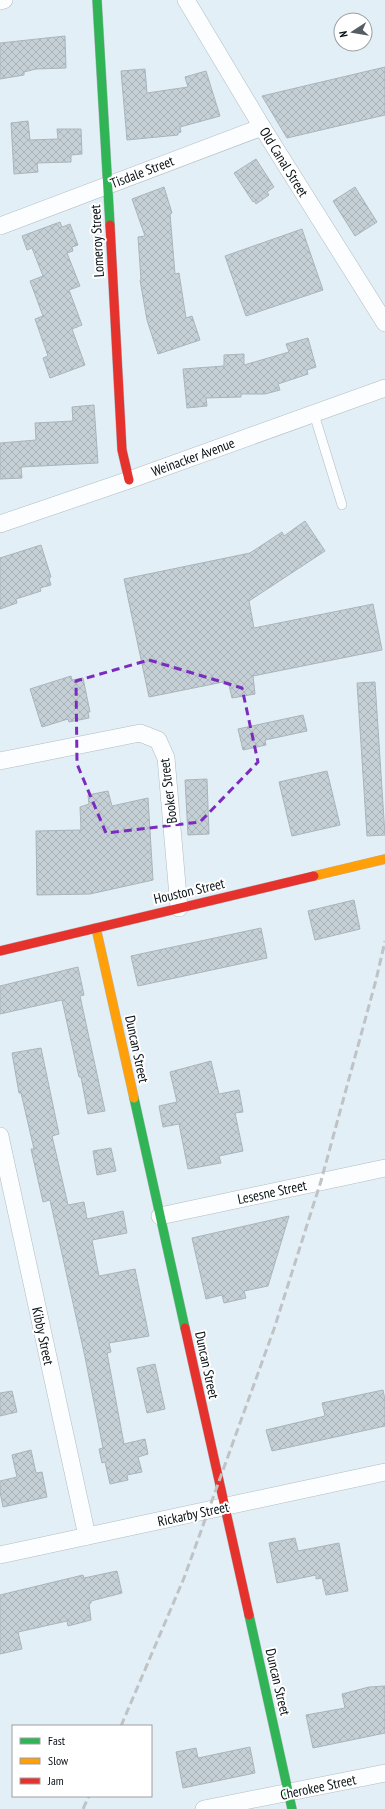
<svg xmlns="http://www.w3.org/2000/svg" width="385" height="1809" viewBox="0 0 385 1809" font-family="'PT Sans Narrow',sans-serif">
<defs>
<pattern id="building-cross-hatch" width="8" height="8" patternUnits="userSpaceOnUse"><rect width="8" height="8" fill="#c5d0d6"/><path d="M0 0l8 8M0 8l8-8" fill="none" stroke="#a8b2b7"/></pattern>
</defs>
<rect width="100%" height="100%" fill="#e2eff7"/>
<g fill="url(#building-cross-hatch)" stroke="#aab5ba">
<polygon points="65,36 66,68 36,69 24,72 24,75 0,79 0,43"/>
<polygon points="385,67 385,115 287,138 262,96"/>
<polygon points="145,69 147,93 188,87 185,77 206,71 220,116 180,127 181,132 178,133 178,135 127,140 121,71"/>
<polygon points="28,121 30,140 58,139 57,129 81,129 82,154 71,155 71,162 37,163 38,172 14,174 11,123"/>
<polygon points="256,159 274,187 267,192 269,195 256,204 254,201 253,202 234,173"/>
<polygon points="164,187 172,213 170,214 175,274 179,273 186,318 192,316 200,340 158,354 147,320 140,280 141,280 138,237 145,236 132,199"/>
<polygon points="355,187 377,222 355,236 333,201"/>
<polygon points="60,222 62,227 70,224 78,245 72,247 73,251 67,253 80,286 69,290 82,325 72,329 85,365 50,378 43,358 48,356 35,319 43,316 30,281 43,276 32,248 27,250 22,236"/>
<polygon points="302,229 323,290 246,316 225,256"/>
<polygon points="308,338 316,367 307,370 308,374 278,384 280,390 265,394 241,394 241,397 206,398 207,406 187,408 183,369 224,366 224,355 244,354 244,365 289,352 286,344"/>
<polygon points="94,405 98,463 21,467 22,478 0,479 0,443 36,440 35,423 73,421 72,407"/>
<polygon points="305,521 325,551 249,601 254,628 373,604 382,650 253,676 255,694 232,698 228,681 149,697 124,579 250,553 282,532 284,536"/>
<polygon points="41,545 51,577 49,578 51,585 40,588 41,591 16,599 17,603 0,609 0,558"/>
<polygon points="71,676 72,680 83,678 90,712 88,712 89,718 69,722 68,719 42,727 30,689"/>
<polygon points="375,682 385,835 367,836 357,683"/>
<polygon points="303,715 307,731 265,740 266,745 243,750 238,729"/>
<polygon points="327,771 340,825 292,836 279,782"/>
<polygon points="207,779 209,834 188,835 185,780"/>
<polygon points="108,791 112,806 148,798 153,880 90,894 37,895 36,831 81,830 80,807 89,804 88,795"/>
<polygon points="354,900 360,929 315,940 308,911"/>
<polygon points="261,928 267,958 138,986 131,956"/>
<polygon points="78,967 84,995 80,996 105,1111 88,1114 81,1077 79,1077 62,1000 0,1014 0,986"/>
<polygon points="41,1048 59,1134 52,1136 68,1205 84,1202 87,1219 123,1211 127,1233 92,1240 99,1276 135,1269 149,1336 109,1343 111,1352 107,1353 124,1444 145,1439 148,1454 138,1457 142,1472 127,1475 128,1480 110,1484 105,1462 102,1463 99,1449 103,1448 85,1357 50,1200 43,1202 31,1149 34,1149 21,1093 19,1093 12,1053"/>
<polygon points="211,1061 219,1094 239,1090 243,1112 235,1113 243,1151 219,1156 221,1163 188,1169 179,1124 163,1127 159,1106 177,1102 170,1072"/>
<polygon points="111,1148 116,1171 97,1175 93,1151"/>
<polygon points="289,1216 268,1286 244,1291 246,1298 224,1303 222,1295 206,1299 192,1238"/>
<polygon points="155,1364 165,1409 147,1413 137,1368"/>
<polygon points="383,1390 385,1400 385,1426 272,1451 266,1430 325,1416 322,1403"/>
<polygon points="12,1391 17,1412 0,1416 0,1393"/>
<polygon points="31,1450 36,1473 42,1472 47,1497 3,1507 0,1492 0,1481 17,1477 12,1455"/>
<polygon points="295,1538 298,1551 339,1543 348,1591 326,1595 322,1578 316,1579 316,1575 277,1583 269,1543"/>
<polygon points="117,1571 122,1593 91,1601 91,1603 89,1604 91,1620 68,1626 67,1621 18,1632 22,1649 0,1654 0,1595 83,1575 84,1578"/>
<polygon points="385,1686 385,1733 313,1748 306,1715 345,1708 342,1694 369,1687"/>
<polygon points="250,1747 255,1773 183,1788 176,1752 196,1748 198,1758"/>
</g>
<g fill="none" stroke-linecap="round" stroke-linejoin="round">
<defs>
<polyline id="lane" points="314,414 342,505"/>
<g id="street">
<polyline points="186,0 262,127 385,323"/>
<polyline points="0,1 4,0"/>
<polyline points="0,226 262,127"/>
<polyline points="0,524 129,480 385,388"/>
<polyline points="0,761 140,733 158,740 166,758 179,908"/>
<polyline points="0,1136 87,1536"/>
<polyline points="160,1216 385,1168"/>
<polyline points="0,1555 385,1472"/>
<polyline points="204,1809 385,1773"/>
</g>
<g id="fast">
<polyline points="97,0 110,225"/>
<polyline points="134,1098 185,1328"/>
<polyline points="249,1615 292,1809"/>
</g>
<g id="slow">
<polyline points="314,876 385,859"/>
<polyline points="96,928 134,1098"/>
</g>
<g id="jam">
<polyline points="110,225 122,450 129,480"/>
<polyline points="0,951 314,876"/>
<polyline points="185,1328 249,1615"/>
</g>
</defs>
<use href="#lane" stroke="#b2bcc2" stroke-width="10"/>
<use href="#street" stroke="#b2bcc2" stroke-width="18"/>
<use href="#fast" stroke="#b2bcc2" stroke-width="10"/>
<use href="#slow" stroke="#b2bcc2" stroke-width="10"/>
<use href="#jam" stroke="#b2bcc2" stroke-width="10"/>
<use href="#lane" stroke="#fbfdfe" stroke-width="9"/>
<use href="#street" stroke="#fbfdfe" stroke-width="17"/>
<use href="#fast" stroke="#30b455" stroke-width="9"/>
<use href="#slow" stroke="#ff9f0a" stroke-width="9"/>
<use href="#jam" stroke="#e5322d" stroke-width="9"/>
<g stroke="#c0c3c5" stroke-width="3" stroke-dasharray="8 4" stroke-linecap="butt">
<polyline points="121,1726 184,1578 274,1329 321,1181 376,980 385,941"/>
<polyline points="83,1809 89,1796"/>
</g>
</g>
<path fill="none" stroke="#7b2cbf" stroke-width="3" stroke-dasharray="8 5" stroke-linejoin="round" d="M149,660L242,688L258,762L200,822L106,833L77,764L76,681Z"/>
<g text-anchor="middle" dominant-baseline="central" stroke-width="4" stroke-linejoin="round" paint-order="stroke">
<g font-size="14" fill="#081014" stroke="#fff">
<text transform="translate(284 162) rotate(58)">Old Canal Street</text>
<text transform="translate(142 172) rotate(-21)">Tisdale Street</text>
<text transform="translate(97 241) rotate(-93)">Lomeroy Street</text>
<text transform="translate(193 457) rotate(-20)">Weinacker Avenue</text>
<text transform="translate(168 791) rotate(-97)">Booker Street</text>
<text transform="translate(189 891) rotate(-13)">Houston Street</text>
<text transform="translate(137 1049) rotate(78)">Duncan Street</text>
<text transform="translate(272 1192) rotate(-12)">Lesesne Street</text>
<text transform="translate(43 1336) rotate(78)">Kibby Street</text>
<text transform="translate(207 1365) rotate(78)">Duncan Street</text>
<text transform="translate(193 1514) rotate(-12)">Rickarby Street</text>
<text transform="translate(278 1682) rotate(77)">Duncan Street</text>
<text transform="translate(318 1787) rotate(-12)">Cherokee Street</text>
</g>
</g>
<rect x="12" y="1725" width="140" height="72" fill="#ffffff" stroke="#9c9fa1"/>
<rect x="20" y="1738" width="20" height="6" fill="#30b455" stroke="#9c9fa1"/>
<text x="48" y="1745" font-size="12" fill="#081014">Fast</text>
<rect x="20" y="1758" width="20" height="6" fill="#ff9f0a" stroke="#9c9fa1"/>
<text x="48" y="1765" font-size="12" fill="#081014">Slow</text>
<rect x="20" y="1778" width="20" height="6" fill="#e5322d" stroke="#9c9fa1"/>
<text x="48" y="1785" font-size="12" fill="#081014">Jam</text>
<g transform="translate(353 32) rotate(258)"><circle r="19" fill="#ffffff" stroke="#9c9fa1"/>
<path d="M0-3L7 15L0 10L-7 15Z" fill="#545e63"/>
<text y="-6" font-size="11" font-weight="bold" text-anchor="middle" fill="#081014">N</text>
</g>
</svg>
